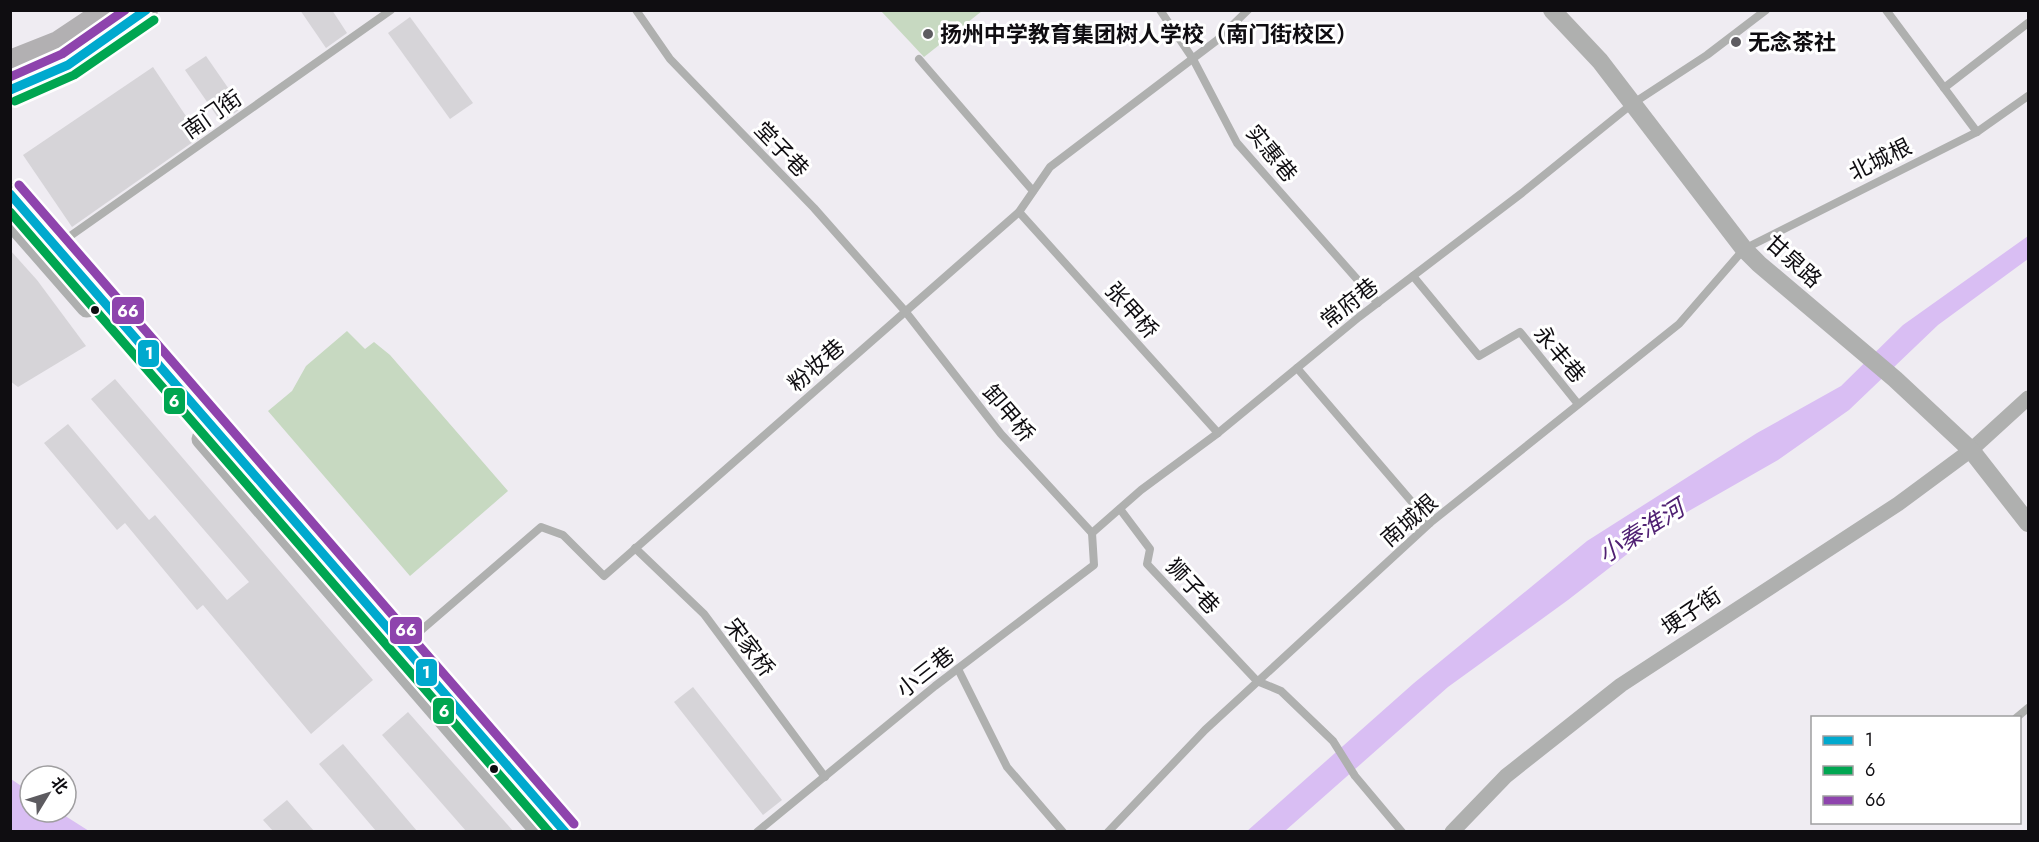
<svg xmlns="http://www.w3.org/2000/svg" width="2039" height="842" viewBox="0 0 2039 842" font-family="Jost,'Noto Sans SC',sans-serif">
<rect width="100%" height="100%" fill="#efecf2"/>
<g fill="#c7d9c1">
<polygon points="881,11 982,11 924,57"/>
<polygon points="347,331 365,349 374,342 390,355 508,491 410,576 268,411 292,391 306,366"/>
</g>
<g fill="#d9bef3">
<polygon points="2028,236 2028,259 1938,325 1849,410 1778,460 1666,524 1568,600 1448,687 1285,831 1246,832 1414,683 1587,541 1757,433 1841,386 1903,325"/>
<polygon points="11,779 30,792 30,812 59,812 89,831 11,831"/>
</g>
<g fill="#d6d4d8">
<polygon points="300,10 332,10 347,33 326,48"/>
<polygon points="410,17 473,103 450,119 388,33"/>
<polygon points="206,56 242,108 221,122 185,70"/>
<polygon points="153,67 200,137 72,227 23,155"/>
<polygon points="10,250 37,280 86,346 18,387 10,381"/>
<polygon points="115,379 373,680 311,734 203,605 197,610 125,523 117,530 44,443 68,424 149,520 155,515 227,600 249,582 91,399"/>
<polygon points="693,687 782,800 763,815 674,702"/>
<polygon points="408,712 513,831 466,831 382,735"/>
<polygon points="343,744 417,831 376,831 319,764"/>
<polygon points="287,800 314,831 273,831 263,820"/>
</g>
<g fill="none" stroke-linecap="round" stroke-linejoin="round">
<g stroke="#afb0af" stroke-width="8">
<polyline points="636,10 670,59 814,208 905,311 1001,434 1092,533"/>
<polyline points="1160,10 1193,59 1237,143 1378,303"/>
<polyline points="1886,10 1977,132"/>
<polyline points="919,59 1033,191"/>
<polyline points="1944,88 2028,23"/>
<polyline points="1019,212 1218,433"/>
<polyline points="56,246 391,10"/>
<polyline points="1413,276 1479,356 1520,332 1578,404"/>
<polyline points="1297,368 1430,523"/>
<polyline points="1120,509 1150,549 1147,564 1257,681 1281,691 1333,741 1355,776 1402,832"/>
<polyline points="1092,533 1141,490 1218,433 1359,317 1522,193 1632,104 1707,55 1766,10"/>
<polyline points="635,548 704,614 825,777"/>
<polyline points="404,645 541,527 563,535 604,576 1019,212 1050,167 1216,41 1248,10"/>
<polyline points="958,669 1007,767 1063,832"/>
<polyline points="2016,718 2028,708"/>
<polyline points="757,832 935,686 1094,565 1092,533"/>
<polyline points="1108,832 1205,730 1430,523 1679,324 1744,249 1977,132 2028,96"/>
</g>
<polyline stroke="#afb0af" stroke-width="15" points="1452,832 1506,776 1621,685 1898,504 1971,450 2028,398"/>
<polyline stroke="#afb0af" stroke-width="18" points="1552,10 1600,61 1744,249 1759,264 1895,379 1971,450 2028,523"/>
<g stroke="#aeafaf" stroke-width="21">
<path d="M10,193C190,410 384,616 565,832"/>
<polyline points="10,219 87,307"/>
<polyline points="202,439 541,832"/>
</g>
<g stroke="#b2b0b2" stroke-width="22">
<polyline points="10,61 58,42 106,10"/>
<polyline points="10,90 68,65 147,10"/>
</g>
<defs>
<g id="bus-1">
<polyline points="10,90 68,65 146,10"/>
<polyline points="10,194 565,832"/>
</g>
<g id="bus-2">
<polyline points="15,101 74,75 154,20"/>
<polyline points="10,212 549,832"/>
</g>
<g id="bus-3">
<polyline points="10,77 62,54 125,10"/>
<polyline points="19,185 574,824"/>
</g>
</defs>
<use href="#bus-1" stroke="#fff" stroke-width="14"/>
<use href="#bus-2" stroke="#fff" stroke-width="14"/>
<use href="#bus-3" stroke="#fff" stroke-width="14"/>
<use href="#bus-1" stroke="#00a9ce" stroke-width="9"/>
<use href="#bus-2" stroke="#00a651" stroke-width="9"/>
<use href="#bus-3" stroke="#8e44ad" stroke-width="9"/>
</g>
<g fill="#5d5b60" stroke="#fff" stroke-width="2">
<circle cx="928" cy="34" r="6"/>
<circle cx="1736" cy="42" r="6"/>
</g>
<g fill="#0f0d11" stroke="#fff" stroke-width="2">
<circle cx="95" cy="310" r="5"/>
<circle cx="494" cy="769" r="5"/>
</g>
<g text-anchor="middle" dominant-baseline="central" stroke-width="6" stroke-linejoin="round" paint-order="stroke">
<g font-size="22" font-weight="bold" fill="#0f0d11" stroke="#fff" text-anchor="start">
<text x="940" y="34">扬州中学教育集团树人学校（南门街校区）</text>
<text x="1748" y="42">无念茶社</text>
</g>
<g font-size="22" fill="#0f0d11" stroke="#fff">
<text transform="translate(212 114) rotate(-35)">南门街</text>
<text transform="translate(782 149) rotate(46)">堂子巷</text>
<text transform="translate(1272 153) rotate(51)">实惠巷</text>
<text transform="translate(1880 159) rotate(-26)">北城根</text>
<text transform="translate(1794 261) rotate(42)">甘泉路</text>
<text transform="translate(1349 303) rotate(-38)">常府巷</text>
<text transform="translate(1132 310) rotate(48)">张甲桥</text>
<text transform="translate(1560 354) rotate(50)">永丰巷</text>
<text transform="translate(816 365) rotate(-41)">粉妆巷</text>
<text transform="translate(1009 413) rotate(50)">卸甲桥</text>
<text transform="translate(1409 520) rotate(-41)">南城根</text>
<text transform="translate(1193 586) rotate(47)">狮子巷</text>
<text transform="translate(1691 611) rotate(-34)">埂子街</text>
<text transform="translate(750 647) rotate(53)">宋家桥</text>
<text transform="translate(925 672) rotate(-38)">小三巷</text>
</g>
<g font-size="24" font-style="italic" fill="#502173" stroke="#fff">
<text transform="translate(1641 531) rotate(-32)">小秦淮河</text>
</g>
</g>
<g stroke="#fff" stroke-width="2">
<rect x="111" y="296" width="34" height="29" rx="6" fill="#8e44ad"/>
<rect x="137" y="339" width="23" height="29" rx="6" fill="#00a9ce"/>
<rect x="163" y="387" width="23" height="28" rx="6" fill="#00a651"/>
<rect x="389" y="616" width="34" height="29" rx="6" fill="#8e44ad"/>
<rect x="415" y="658" width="23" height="29" rx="6" fill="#00a9ce"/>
<rect x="432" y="697" width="23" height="28" rx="6" fill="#00a651"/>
</g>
<g font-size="16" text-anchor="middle" font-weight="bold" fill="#fff">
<text x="128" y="317">66</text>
<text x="149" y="359">1</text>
<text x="174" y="407">6</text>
<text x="406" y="636">66</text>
<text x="426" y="678">1</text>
<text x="444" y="717">6</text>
</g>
<rect width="2039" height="842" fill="none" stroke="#0f0d11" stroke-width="24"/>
<rect x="1811" y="716" width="210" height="108" fill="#ffffff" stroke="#9f9ea0" stroke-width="1.5"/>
<rect x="1823" y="736" width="30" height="9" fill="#00a9ce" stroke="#9f9ea0" stroke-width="1.5"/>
<text x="1865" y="746" font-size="18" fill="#0f0d11">1</text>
<rect x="1823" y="766" width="30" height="9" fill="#00a651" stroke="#9f9ea0" stroke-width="1.5"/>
<text x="1865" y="776" font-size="18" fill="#0f0d11">6</text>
<rect x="1823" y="796" width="30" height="9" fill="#8e44ad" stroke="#9f9ea0" stroke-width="1.5"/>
<text x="1865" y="806" font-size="18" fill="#0f0d11">66</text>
<g transform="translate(48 794) rotate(52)"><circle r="28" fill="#ffffff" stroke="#9f9ea0" stroke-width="1.5"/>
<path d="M0-4.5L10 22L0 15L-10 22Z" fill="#5d5b60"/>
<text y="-9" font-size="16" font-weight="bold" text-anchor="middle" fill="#0f0d11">北</text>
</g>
</svg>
